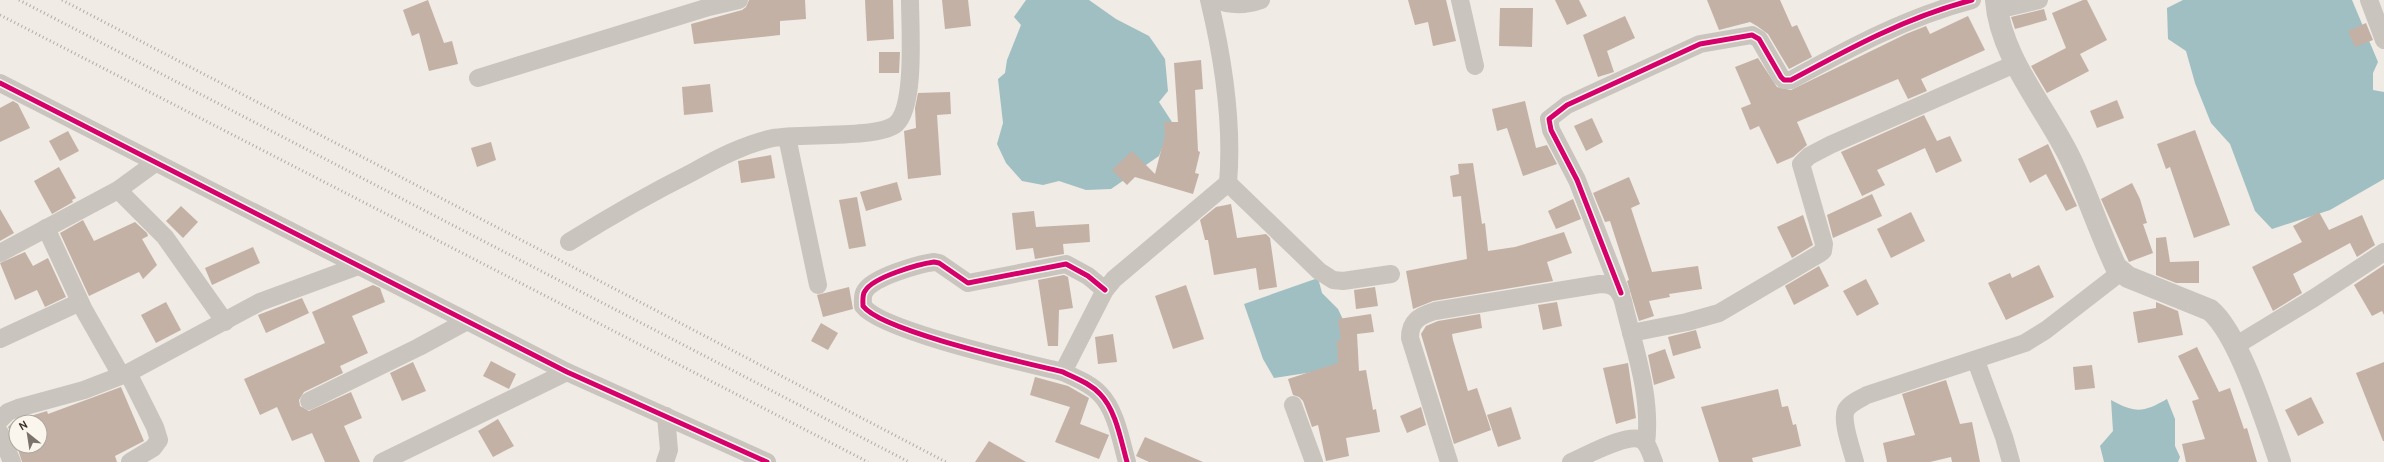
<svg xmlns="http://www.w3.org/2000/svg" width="2384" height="462" viewBox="0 0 2384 462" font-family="Cabin,sans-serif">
<rect width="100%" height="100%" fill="#f0ebe4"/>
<g fill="#a0bfc2">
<polygon points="1026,0 1089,0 1116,19 1149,36 1165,59 1168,91 1159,102 1172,122 1159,156 1111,189 1086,190 1059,181 1043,185 1022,181 1006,163 997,144 1003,123 998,79 1005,73 1007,60 1021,25 1014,17"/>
<polygon points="2183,0 2352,0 2378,62 2373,73 2373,90 2384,92 2384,179 2330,210 2272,229 2255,211 2230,144 2211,123 2195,83 2186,51 2168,39 2167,8"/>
<polygon points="1318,278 1322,293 1338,309 1358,351 1333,369 1274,378 1263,359 1244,304"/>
<path d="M2167,399L2175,419V446L2180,457L2178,462H2104L2100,446L2113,431L2111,400C2136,414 2144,412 2167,399Z"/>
</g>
<g fill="#c4b1a5">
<polygon points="428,0 444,43 452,41 458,64 429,71 419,33 412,36 403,10"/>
<polygon points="749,0 805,0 806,19 780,21 780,35 694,44 691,24 742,10 746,7"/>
<polygon points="865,0 893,0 894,39 867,41"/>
<polygon points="942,0 968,0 971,26 945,29"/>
<polygon points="1408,0 1446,0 1456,41 1433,46 1428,22 1415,25"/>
<polygon points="1555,0 1579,0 1587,16 1567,25"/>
<polygon points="1707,0 1780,0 1792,27 1797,25 1812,57 1789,69 1768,34 1757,26 1750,22 1719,30"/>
<polygon points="2083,0 2087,0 2107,40 2080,54 2089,71 2047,93 2031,66 2066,48 2052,13"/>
<polygon points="1500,8 1533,8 1532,47 1499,46"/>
<polygon points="2044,9 2047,20 2015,29 2011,17"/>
<polygon points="1625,16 1635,38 1607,51 1614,72 1598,77 1583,35"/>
<polygon points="1968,16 1985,50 1921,79 1927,91 1908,99 1898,79 1797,122 1807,145 1793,157 1777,164 1759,126 1750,130 1741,108 1751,104 1735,67 1758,58 1777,87 1791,90 1906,34 1926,26 1930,34"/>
<polygon points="2366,23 2373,40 2355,47 2348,31"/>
<polygon points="879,52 900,52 899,73 879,73"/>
<polygon points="1201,60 1203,89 1195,90 1198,151 1200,152 1195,173 1199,174 1193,194 1135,177 1127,185 1112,170 1132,151 1155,174 1165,135 1164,122 1178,122 1174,63"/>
<polygon points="710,84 713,112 684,115 682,87"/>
<polygon points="950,92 951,114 937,115 941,175 908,179 904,131 916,128 915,108 918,93"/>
<polygon points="2117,100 2124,118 2097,128 2090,111"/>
<polygon points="13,101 18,104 30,128 0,142 0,108"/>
<polygon points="1525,101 1536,148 1547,145 1557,164 1523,176 1507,128 1497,131 1492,109"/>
<polygon points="1924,115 1937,141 1950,136 1962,161 1936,173 1925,148 1877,170 1885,185 1862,196 1841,152"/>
<polygon points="1592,118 1603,142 1586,151 1574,126"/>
<polygon points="2195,130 2230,225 2194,238 2170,167 2166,169 2157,144"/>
<polygon points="68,131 79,151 60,161 49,141"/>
<polygon points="491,142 496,160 477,167 471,148"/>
<polygon points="2048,144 2077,206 2066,211 2046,174 2030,183 2018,159"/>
<polygon points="771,155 775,178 741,183 738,161"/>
<polygon points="1473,163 1482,224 1485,223 1488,251 1515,247 1564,232 1572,253 1547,262 1553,281 1433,301 1413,309 1406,271 1467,259 1461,196 1453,197 1450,176 1459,174 1458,164"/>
<polygon points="59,167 76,198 72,200 73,202 52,214 34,181"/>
<polygon points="1629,177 1640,204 1631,208 1652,272 1698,266 1702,289 1669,294 1670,297 1649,301 1654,316 1639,321 1627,281 1629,280 1610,221 1605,222 1593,193"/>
<polygon points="897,182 902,200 866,211 860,192"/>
<polygon points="2132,183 2140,199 2147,223 2143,224 2153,253 2129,262 2101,199"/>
<polygon points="1872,194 1882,216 1833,238 1827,215"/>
<polygon points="857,197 866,246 849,249 839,200"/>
<polygon points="1573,199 1581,219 1556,229 1548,211"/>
<polygon points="1231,204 1237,238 1266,234 1270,238 1277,287 1259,290 1256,268 1214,275 1208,240 1205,240 1200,220 1216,207"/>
<polygon points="181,206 198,222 183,238 166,221"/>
<polygon points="0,209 14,233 0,241"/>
<polygon points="1034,211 1036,227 1089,224 1090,242 1063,244 1064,254 1035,259 1033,248 1016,250 1012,213"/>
<polygon points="1911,212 1925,241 1891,258 1877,229"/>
<polygon points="2319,212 2329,230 2362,215 2375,245 2357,257 2350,243 2293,274 2302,293 2273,311 2252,267 2302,242 2293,226"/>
<polygon points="1803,215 1813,245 1792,258 1777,227"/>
<polygon points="83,220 94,241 135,222 147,233 148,236 142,239 157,265 143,279 139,272 89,296 60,233"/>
<polygon points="2166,237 2170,262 2199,261 2199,283 2176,283 2156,275 2156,238"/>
<polygon points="253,247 260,263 212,285 205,268"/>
<polygon points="25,252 33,266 48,258 66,297 45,307 37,290 15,300 0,263"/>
<polygon points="2039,265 2054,297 2006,320 1988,283 2010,273 2012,278"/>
<polygon points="2384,265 2384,315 2382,311 2372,316 2354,285"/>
<polygon points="1819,266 1829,286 1794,305 1785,286"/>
<polygon points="1064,275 1068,277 1073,308 1059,310 1058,346 1048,346 1038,280"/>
<polygon points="1866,279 1879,304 1857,316 1843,291"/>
<polygon points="373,285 380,288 385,302 352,316 368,353 340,366 343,373 304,392 299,400 300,406 309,411 351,392 362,418 344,426 360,462 325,462 312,433 292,441 277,407 260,415 244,379 325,343 312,312"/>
<polygon points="1186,285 1204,339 1173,349 1155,296"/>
<polygon points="849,287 853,309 823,317 817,295"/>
<polygon points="1375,287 1378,306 1356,309 1354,290"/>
<polygon points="302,298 309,313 266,333 258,315"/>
<polygon points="166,302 181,330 156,343 141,315"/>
<polygon points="1557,302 1562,326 1543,330 1538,305"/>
<polygon points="2156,302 2178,311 2183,335 2138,343 2133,312 2156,308"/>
<polygon points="1371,314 1374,332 1357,334 1359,371 1366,370 1373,410 1376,409 1380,432 1346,438 1349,456 1326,461 1318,425 1312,427 1303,401 1299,397 1293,395 1288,379 1338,363 1337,340 1341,340 1338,319"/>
<polygon points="1480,314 1482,328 1452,334 1453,340 1468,391 1477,388 1491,430 1454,444 1421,334 1426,326 1438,321"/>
<polygon points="821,323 838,333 828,350 811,341"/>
<polygon points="1696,330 1701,348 1673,356 1668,337"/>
<polygon points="1113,334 1117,362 1098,364 1095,337"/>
<polygon points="2197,347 2219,392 2230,388 2244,429 2247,428 2257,462 2186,462 2182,444 2205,439 2192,401 2199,399 2178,356"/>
<polygon points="1665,349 1675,378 1654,385 1648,355"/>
<polygon points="491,361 516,374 509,389 483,376"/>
<polygon points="413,362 426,391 402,401 390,373"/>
<polygon points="2384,362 2384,441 2383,441 2356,373"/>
<polygon points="1628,363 1636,418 1616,424 1603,368"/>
<polygon points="2092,365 2095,388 2075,390 2073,367"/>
<polygon points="1035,377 1068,386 1089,398 1080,424 1109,435 1099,459 1055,442 1070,407 1030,395"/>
<polygon points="1946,380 1960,424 1972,422 1980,462 1952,462 1951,457 1930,462 1887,462 1883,443 1915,435 1902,394"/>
<polygon points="121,387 144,441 115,456 117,462 22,462 17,446 40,446 40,422 16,422 16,444 8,427 14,421 47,411 48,414"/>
<polygon points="1778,389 1782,407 1788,406 1793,425 1796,424 1801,446 1752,458 1753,462 1719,462 1701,407"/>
<polygon points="2311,397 2324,423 2298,436 2285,410"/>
<polygon points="1421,407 1426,425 1407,433 1400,416"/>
<polygon points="1511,407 1521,439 1498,447 1487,415"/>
<polygon points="498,419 514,446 493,457 478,431"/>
<polygon points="1145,437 1203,462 1149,462 1136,456"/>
<polygon points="989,441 1026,462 975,462"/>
</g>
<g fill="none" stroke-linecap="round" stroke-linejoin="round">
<g stroke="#c9c4bd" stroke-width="18">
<path d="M1216,0C1231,6 1247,5 1261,0"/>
<polyline points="1460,0 1475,66"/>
<polyline points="2369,0 2384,40"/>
<polyline points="1997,10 2039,0"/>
<polyline points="478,78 709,7 739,0"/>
<polyline points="0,83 567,372 767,462"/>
<polyline points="787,137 818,285"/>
<polyline points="1228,183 1319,271 1333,280 1343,281 1391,274"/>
<polyline points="118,190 165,237 225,322"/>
<polyline points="46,228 84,310 121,375"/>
<path d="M569,242C609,217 651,193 693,172C718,158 745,144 773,138C799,133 879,139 896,124C916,106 910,27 910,0"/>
<polyline points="0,253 118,190 155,163"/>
<path d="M1105,290L1088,276L1066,264L968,283L939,263L934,262C919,264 873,277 865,291C862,295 863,301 863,306C881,331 1026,363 1063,372C1075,378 1090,383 1100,394C1116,410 1121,441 1127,462"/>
<path d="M1621,293L1577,180L1551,130L1549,119L1567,105L1700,44L1752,35L1759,39L1781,77L1784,80H1791C1850,48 1907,17 1972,0"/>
<polyline points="1631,333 1687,322 1719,313 1819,254 1823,251 1824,244 1801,164 1809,156 1830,145 2017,63"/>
<polyline points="0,339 80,302"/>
<polyline points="2235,346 2314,298 2384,252"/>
<polyline points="1976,361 2004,437 2011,462"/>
<path d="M1063,372L1105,290L1114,279L1228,183C1233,124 1223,58 1209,0"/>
<polyline points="128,373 155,427 159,440 153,448 130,462"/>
<polyline points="309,401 419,347 467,321"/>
<polyline points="1293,405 1314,462"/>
<polyline points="0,420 8,412 18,408 84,390 128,373 260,302 358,266"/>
<polyline points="0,433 12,462"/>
<polyline points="382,462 567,372"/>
<polyline points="665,462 669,450 666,416"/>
<path d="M1449,462L1410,338C1410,321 1419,316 1435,311L1600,284C1612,284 1619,288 1623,301C1634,348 1652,395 1646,444"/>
<path d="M1571,462C1586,456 1628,432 1642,440C1649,445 1651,455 1654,462"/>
<path d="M1855,462C1852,450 1841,421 1846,410C1850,403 1860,399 1867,395L2025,343L2046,330L2121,272"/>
</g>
<path stroke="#c9c4bd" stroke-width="22" d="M1996,0C2000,57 2046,108 2070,158C2087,193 2099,231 2116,267L2128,277L2210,310C2239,334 2267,424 2280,462"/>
<g stroke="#b1aca7" stroke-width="3" stroke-dasharray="1 3" stroke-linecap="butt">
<polyline points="19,0 909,462"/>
<polyline points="62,0 946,462"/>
<polyline points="0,15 868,462"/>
</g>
<defs>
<g id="cycleway">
<polyline points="0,83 567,372 767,462"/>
<path d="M1105,290L1088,276L1066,264L968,283L939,263L934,262C919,264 873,277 865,291C862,295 863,301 863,306C881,331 1026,363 1063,372C1075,378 1090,383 1100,394C1116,410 1121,441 1127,462"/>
<path d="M1621,293L1577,180L1551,130L1549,119L1567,105L1700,44L1752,35L1759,39L1781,77L1784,80H1791C1850,48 1907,17 1972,0"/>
</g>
</defs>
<use href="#cycleway" stroke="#fbf6ed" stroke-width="8"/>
<use href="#cycleway" stroke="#d6006c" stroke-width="5"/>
</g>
<g transform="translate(28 434) rotate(330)"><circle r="19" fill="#fbf6ed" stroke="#aea79f"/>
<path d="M0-3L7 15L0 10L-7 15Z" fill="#7a726b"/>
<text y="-6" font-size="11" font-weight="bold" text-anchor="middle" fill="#3b312a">N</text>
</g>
</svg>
